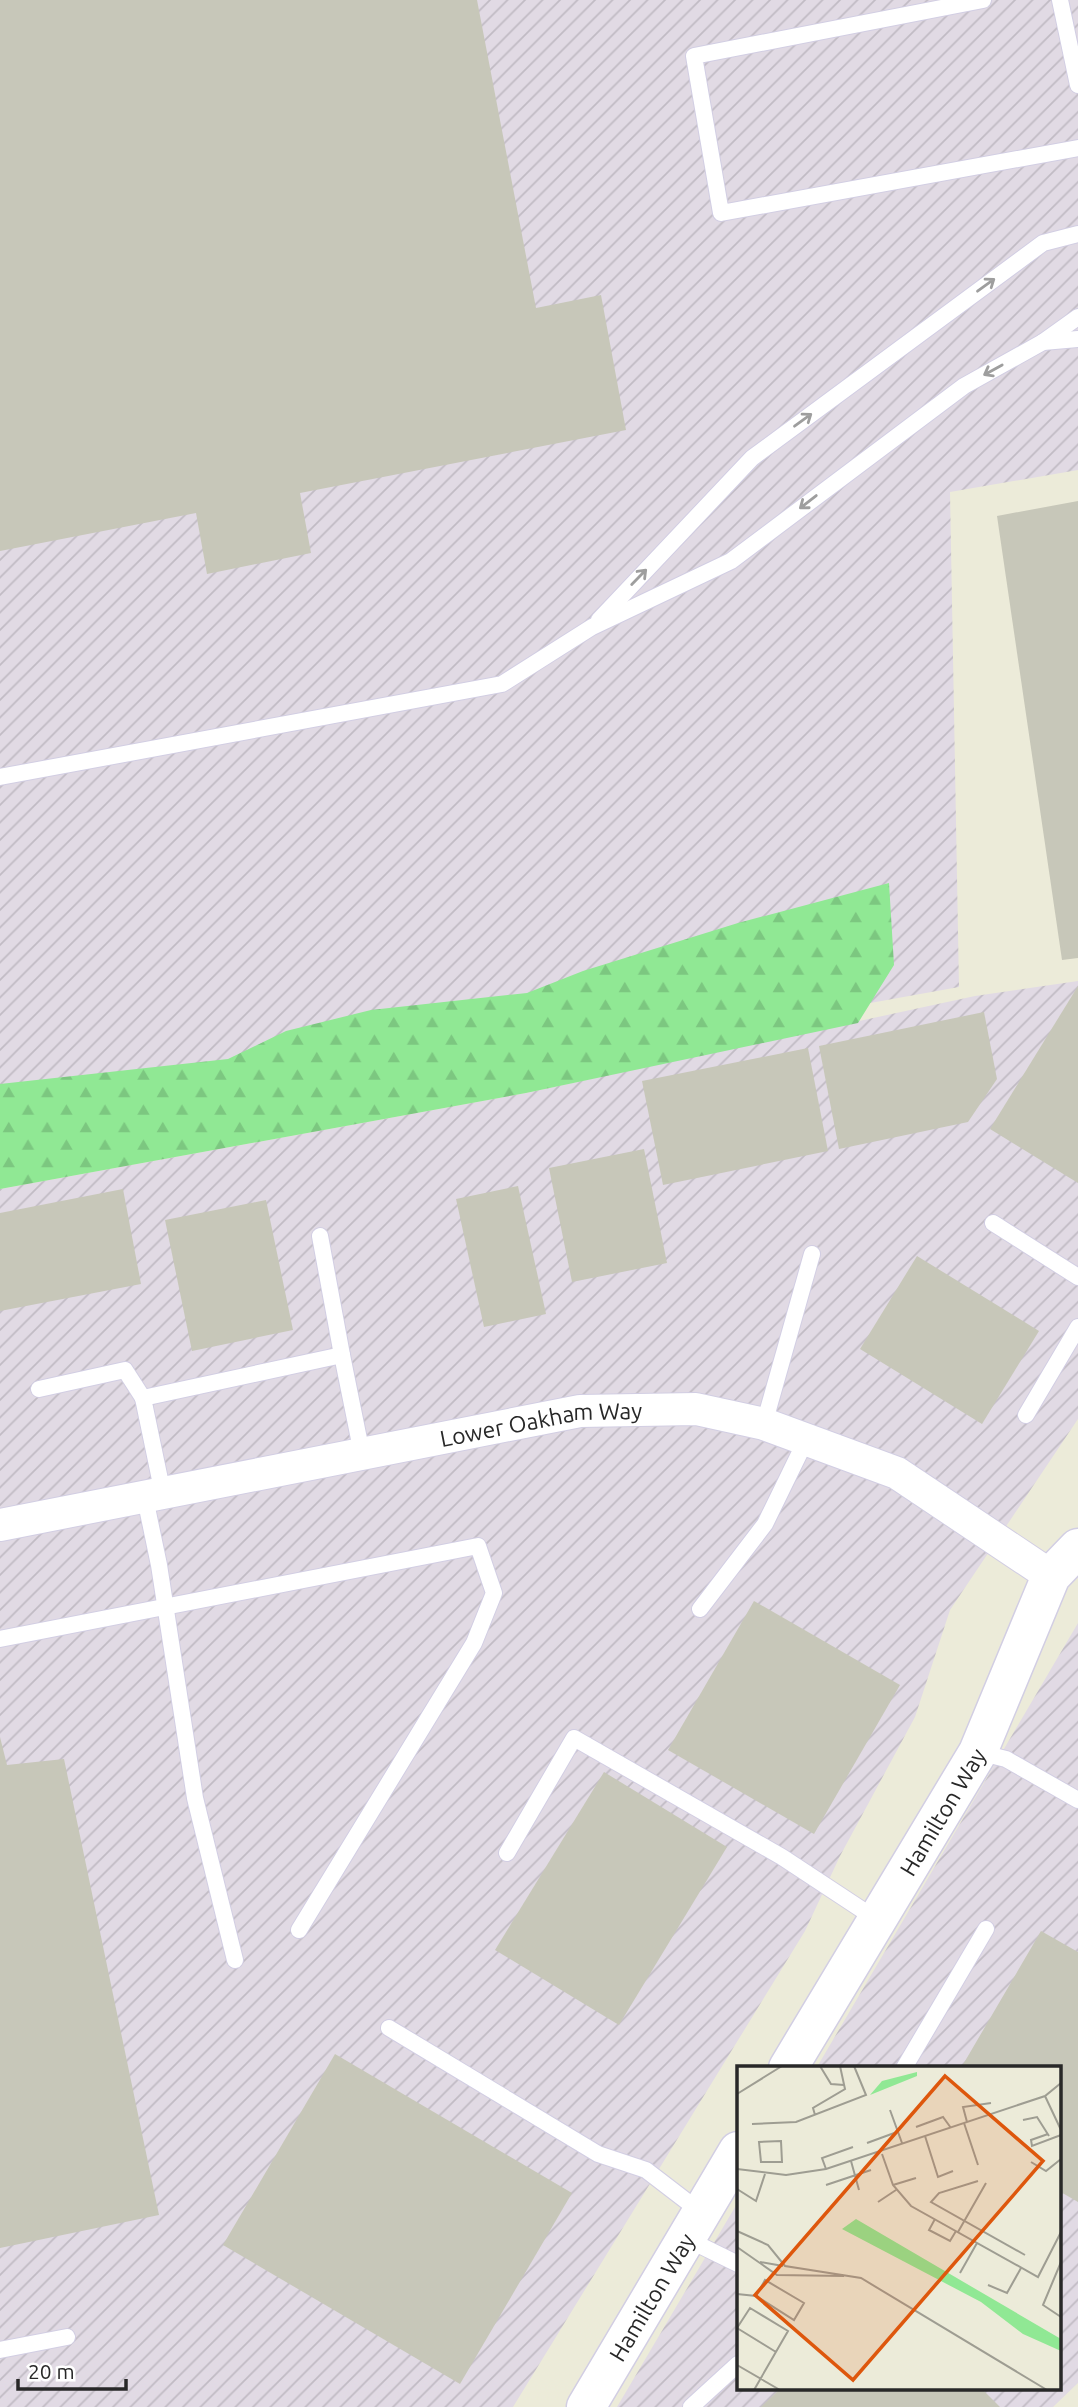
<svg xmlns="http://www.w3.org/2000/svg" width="1078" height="2407" viewBox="0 0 1078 2407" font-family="Ubuntu,sans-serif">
<defs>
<pattern id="industrial-furrows" width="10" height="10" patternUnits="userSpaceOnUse" patternTransform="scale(1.75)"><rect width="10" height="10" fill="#e1dae4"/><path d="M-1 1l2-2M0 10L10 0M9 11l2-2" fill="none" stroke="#c1bbc4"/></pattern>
<pattern id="forest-firs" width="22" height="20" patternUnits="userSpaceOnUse" patternTransform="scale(1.75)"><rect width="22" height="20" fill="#90e894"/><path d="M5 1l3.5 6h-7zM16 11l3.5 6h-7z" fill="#7cc780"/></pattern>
</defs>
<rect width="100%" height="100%" fill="#ecebd9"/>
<g fill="url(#industrial-furrows)">
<polygon points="0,0 1078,0 1078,470 950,492 959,987 0,1160"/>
<polygon points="1078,981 1078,1419 950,1610 915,1717 840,1856 805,1931 513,2407 0,2407 0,1189 526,1093 975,996"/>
<polygon points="1078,1623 1078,2383 1053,2407 617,2407 738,2202 738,2388 1059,2388 1059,2068 817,2067"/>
</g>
<polygon fill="url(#forest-firs)" points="889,883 894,965 858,1023 526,1093 0,1189 0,1084 228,1059 286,1031 371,1010 527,993 583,971 738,923"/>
<g fill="#c7c7b9">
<polygon points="0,0 477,0 536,308 601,295 626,430 300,493 311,553 207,574 196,513 0,551"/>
<polygon points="1078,501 1078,958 1062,960 997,516"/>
<polygon points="1078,986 1078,1183 990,1129"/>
<polygon points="984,1012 997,1079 968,1122 839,1149 819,1046"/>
<polygon points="808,1048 828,1151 663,1185 642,1081"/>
<polygon points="644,1149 667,1263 572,1282 549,1168"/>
<polygon points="518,1186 546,1314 484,1327 456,1199"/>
<polygon points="123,1189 141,1284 0,1311 0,1213"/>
<polygon points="266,1200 293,1330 192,1351 165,1220"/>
<polygon points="917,1256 1039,1331 982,1424 860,1349"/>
<polygon points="754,1601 900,1685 814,1834 668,1750"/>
<polygon points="0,1737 7,1765 64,1759 159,2215 0,2248"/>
<polygon points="604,1772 727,1847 619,2025 495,1950"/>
<polygon points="1041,1931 1078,1952 1078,2202 1059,2191 1059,2068 961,2068"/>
<polygon points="335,2054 572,2193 460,2384 223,2245"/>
<polygon points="781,2388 981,2388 1000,2407 761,2407"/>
</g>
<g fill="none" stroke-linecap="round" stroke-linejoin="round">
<defs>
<g id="lane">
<polyline points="983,0 694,56 721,213 1078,148"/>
<polyline points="1060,0 1078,85"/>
<polyline points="1043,342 1078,317"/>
<polyline points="599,620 752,458 1043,243 1078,234"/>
<polyline points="0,777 502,684 592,627 731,561 964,386 1043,342 1078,339"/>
<polyline points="993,1223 1078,1277"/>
<polyline points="320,1236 342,1355"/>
<polyline points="39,1389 125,1370 143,1398"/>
<polyline points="1026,1415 1078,1327"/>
<polyline points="764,1424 812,1254"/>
<polyline points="163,1494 143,1398 342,1355 362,1454"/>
<polyline points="145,1498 159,1565 195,1798 235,1960"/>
<polyline points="700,1609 765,1524 807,1438"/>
<polyline points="0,1639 478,1546 494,1593 474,1643 299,1930"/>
<polyline points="978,1752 1006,1759 1078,1800"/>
<polyline points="507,1853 574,1738 782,1857 876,1919"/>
<polyline points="389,2028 598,2154 646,2170 702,2213"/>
<polyline points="904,2068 986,1929"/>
<polyline points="687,2239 738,2264"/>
<polyline points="0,2350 67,2337"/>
<polyline points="691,2407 738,2364"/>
</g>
<g id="street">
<path id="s1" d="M0,1525L580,1411L696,1409L764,1424L897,1473L1051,1576"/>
</g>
<g id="secondary">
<path id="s2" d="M788,2068L978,1752L1051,1576L1078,1548"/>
<path id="s3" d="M586,2407L738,2151"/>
</g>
</defs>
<use href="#lane" stroke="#d2cee3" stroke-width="18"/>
<use href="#street" stroke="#d2cee3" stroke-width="34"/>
<use href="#secondary" stroke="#d2cee3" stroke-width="41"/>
<use href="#lane" stroke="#fff" stroke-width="16"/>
<use href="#street" stroke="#fff" stroke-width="32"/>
<use href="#secondary" stroke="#fff" stroke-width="38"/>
</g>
<defs><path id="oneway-shaft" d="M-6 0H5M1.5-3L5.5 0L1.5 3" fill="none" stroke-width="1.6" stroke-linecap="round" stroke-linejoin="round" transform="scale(1.75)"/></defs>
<g stroke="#9e9e9e">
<use href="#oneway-shaft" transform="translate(986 285) rotate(-36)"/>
<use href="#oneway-shaft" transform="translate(993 370) rotate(151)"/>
<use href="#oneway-shaft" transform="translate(803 420) rotate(-36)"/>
<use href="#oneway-shaft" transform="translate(808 502) rotate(142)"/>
<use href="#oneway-shaft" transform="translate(639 577) rotate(-46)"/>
</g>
<g text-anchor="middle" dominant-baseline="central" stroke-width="6" stroke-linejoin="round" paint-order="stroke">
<g font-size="23" fill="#282828" stroke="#fff">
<text stroke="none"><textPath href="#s1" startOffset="551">Lower Oakham Way</textPath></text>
<text stroke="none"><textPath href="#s2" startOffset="299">Hamilton Way</textPath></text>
<text stroke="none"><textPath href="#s3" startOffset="128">Hamilton Way</textPath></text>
</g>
</g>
<g transform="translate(737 2066)">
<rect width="324" height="324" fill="#ecebd9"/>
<path d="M180,6V10L133,29L145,15ZM119,153L324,273V285L286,268L244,236L105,163Z" fill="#90e894"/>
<path fill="none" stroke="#9e9d92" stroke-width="2" d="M83,0L94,18L107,19M0,28L45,0M308,30L324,64M153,44L165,77M78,49L76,42L108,23L103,0M286,54L300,51L312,70M230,56L226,41L254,37M227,57L241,99M15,58L59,56L129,29L117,0M179,61L206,51L214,62M311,68L294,74L295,80L324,69M188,70L201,111L216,105M44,75L45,96H24L22,76ZM130,77L160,66M145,88L156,119L174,140L301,211L324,166M114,95L122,124M294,96L309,105L324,93M0,103L49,109L89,103L308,30L324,17M89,103L85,92L116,81M241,115L202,127L194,136L288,189M89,119L134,104M156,119L179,112M0,123L19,135L28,108M141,136L159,124M198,153L192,164L213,175L219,165M0,165L31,179L48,200L124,212L310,324M221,166L249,117M0,181L40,209L107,210M23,196L46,200M324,196L306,239L324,251M223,207L240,177M251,219L270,227L284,202M0,228L19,230L57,254L67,237L28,214L19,230M0,262L13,242L51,265L17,324M0,262L39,286M0,299L43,324"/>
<path fill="#de570d" fill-opacity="0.15" stroke="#de570d" stroke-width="3.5" d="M208,10L306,95L116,314L18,229Z"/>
<rect width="324" height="324" fill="none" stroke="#282828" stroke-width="3.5"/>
</g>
<path d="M18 2379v10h108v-10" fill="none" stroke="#282828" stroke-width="3.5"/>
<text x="28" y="2379" font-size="21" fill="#282828" stroke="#ffffff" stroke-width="5" paint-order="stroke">20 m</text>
</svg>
